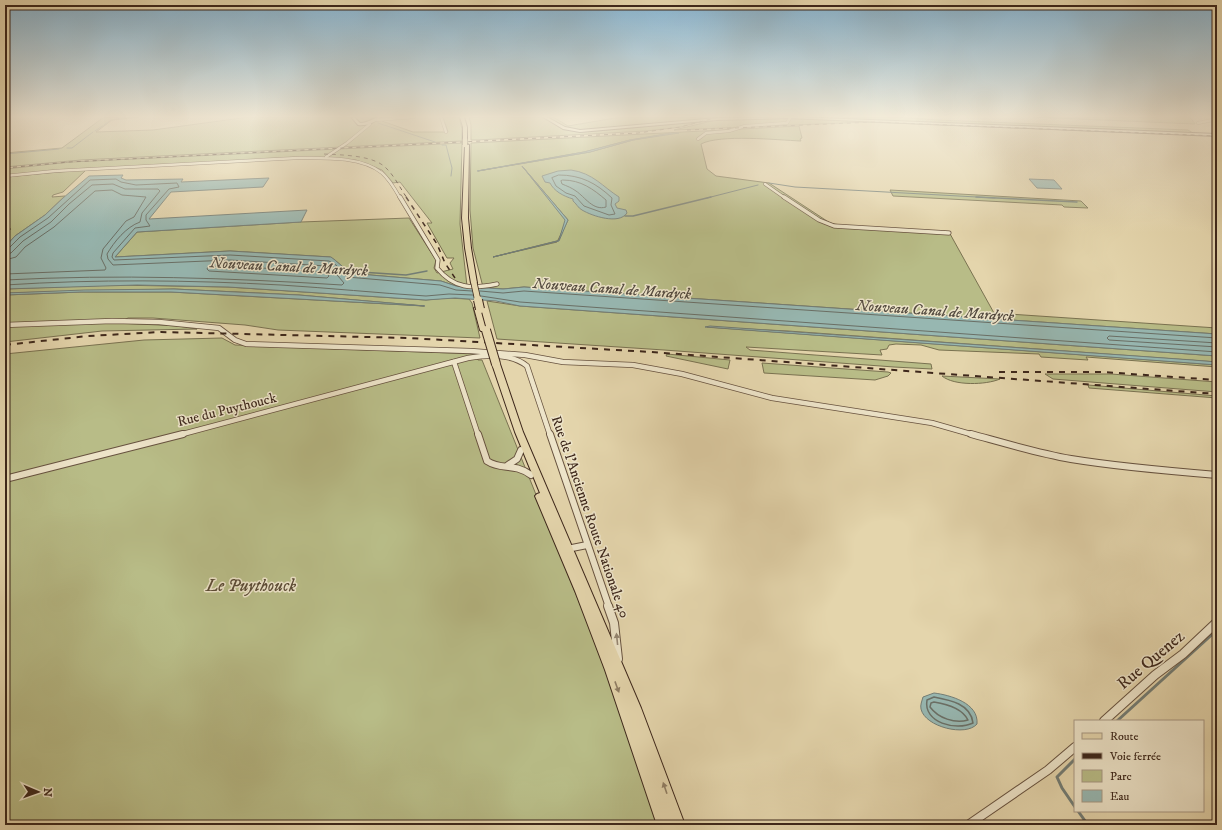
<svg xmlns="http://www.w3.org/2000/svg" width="1222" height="830" viewBox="0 0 1222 830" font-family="'IM FELL DW Pica',serif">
<rect width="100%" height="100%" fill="#e4d5ac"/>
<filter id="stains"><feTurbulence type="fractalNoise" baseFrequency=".005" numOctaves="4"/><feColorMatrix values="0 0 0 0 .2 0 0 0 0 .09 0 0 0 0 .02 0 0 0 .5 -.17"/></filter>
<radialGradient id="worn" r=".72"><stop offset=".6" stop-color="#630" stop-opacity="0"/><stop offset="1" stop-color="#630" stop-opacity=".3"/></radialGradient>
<g fill="#b8bc87" stroke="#7a7251" fill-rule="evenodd">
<polygon points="104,117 139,117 112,120 96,132 153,130 249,117 365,117 370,118 382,117 382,121 413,132 448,132 443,117 459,117 462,129 462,141 81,160 5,167 5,153 62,148"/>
<polygon points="469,117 553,117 568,126 621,117 717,117 681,127 646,131 477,140 471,140 471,125"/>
<polygon points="723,117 896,117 938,120 1188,130 1196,135 866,122 674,130 712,121"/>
<polygon points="1033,117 1190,117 1195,124"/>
<path d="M799,126L802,138L800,139L801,141C777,140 720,134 701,144L707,169L716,176L769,183L830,223L851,227L949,232L994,313L1217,328V334L524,287L503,289L483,287L473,248L470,210L471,143ZM674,133L633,140L590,152L478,171L584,152L630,140ZM522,166L568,220L557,242L493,257L557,241L559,240L566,220Z"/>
<path d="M462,143L460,224L467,286H456L441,281L347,273V270C341,266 337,261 330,257L230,251L115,257L137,232L301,222L409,218L436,260L434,268L437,273L453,269L450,263L454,258H447L427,223H432L400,182L393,183L382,170L356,160L298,157L5,175V169L71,162Z"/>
<polygon points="82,170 85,171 63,192 53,195 52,197 65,196 45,215 15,236 5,247 5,233 11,229 5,226 5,177"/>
<polygon points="890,190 1081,201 1088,208 1064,207 1062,205 893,196"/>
<polygon points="112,285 228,287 426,300 446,298 469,299 472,303 480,338 278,330 245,325 153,318 128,318 118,323 178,326 197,329 102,331 5,342 5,295 81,292 171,292 424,306 299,295 174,289 5,293 5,289"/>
<polygon points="487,301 520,306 1217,356 1217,362 788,331 707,327 1151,360 1217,365 1217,367 1086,357 1088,360 1041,357 1039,354 939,350 921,345 896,344 889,345 887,349 880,350 882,355 746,347 750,350 931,364 932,369 894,367 664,350 497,339"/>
<polygon points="222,338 235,345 475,354 478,360 482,360 618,699 657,825 5,825 5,354 144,340"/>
<polygon points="667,354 730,360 728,369 666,356"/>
<polygon points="762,363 888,372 891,373 888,376 875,380 764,373"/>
<polygon points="1045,374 1111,374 1217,382 1217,392 1053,379"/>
<path d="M942,376L1000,379C986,385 954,386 942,376Z"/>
<polygon points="1088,385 1217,396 1217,398 1089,388"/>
</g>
<g fill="#97b7b1" stroke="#737d75">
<polygon points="671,133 679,133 633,140 590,152 477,171 584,152 630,140"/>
<polygon points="522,166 568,220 559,241 493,257 557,241 559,240 565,220"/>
<path d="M571,170C593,173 603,187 619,197V201L615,204L617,208L626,210L627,213C619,225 592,216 582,210C578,208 576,203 573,201V199C563,196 554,191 550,183L545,182L542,176L558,171Z"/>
<path d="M123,175L121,178L126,180L183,179L181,182L269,178L263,187L171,192L149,219L307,210L301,222L137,232L115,257L230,251L331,257C337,261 341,266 347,270V273L441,281L456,286L503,289L524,287L1217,334V356L520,306L496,301L455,298L426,300L228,287L137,285L5,289V247L15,236L45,215L63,198L89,176Z"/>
<polygon points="1029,179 1054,180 1062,189 1037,188"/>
<polygon points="174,289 299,295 425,306 171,292 81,292 5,295 5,293 84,290"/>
<polygon points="710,326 1193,360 1217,362 1217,365 705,327"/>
<path d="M934,693C950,695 979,703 977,724C966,737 925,727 921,709C920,705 922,701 923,697Z"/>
</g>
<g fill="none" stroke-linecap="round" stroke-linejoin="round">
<g stroke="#6a6f66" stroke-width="1">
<path d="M559,175C581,175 596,183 612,198L611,205L615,214L609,215L584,206L575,196L566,193L556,186L552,178Z"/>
<path d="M563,180C581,180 593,189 606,200V207C593,211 585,197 576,191C572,188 567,186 562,184L561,181Z"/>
<polyline points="5,249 9,248 20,237 48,218 90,180 116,179 121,182 136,185 177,183 179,187 169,189 146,215 146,220 150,226 135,228 113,253 112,257 114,260 230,255 329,261 336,265 347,277 440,285 456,290 472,291"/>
<path d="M5,254L11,253L23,241L51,222L69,204L92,185L113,184L125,189H158L160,191L142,213L140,222C126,227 114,242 107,254L108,259L113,265L230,260L327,266L332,269L344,283L342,285C230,278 118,274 5,280"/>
<polyline points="5,260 16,257 25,247 54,227 95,191 112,190 122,195 146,197 134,217 126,221 103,249 101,258 106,268 105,270 5,274"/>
<polygon points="230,266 326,272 329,276 327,278 209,271 207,269 208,267"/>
<path d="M5,285C97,279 189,280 281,285C329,288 378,293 426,296L449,294L473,295"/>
<polyline points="480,291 503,293 524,291 1217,338"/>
<polyline points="481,296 520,302 1217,352"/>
<polyline points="1217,343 1109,336 1107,338 1109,340 1217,347"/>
</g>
<g stroke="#6a6f66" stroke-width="1.5">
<path d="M934,697C950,700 971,704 973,723C956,731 923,723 927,700Z"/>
<path d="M934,702C947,704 962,708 968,720C955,724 938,718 930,707L931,703Z"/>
</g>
<g stroke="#737d75" stroke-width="1">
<polyline points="359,117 363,119"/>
<polyline points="378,123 435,142"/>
<polyline points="95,131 111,120 127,117"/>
<polyline points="442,145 446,145 452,168 451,176"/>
<polyline points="67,148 72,148 93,132"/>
<polyline points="5,154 59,149"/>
<polyline points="769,183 795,187 995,198"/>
<polyline points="707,198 758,185"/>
</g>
<g stroke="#737d75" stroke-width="1.5">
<polyline points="976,197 1077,202"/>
<polyline points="625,216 633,216 711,197"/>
<polyline points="345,271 406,275 427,271"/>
</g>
<g stroke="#737d75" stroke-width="3">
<polyline points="1117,721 1217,630"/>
<polyline points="1075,759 1057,777 1062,788 1075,807"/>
<polyline points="1078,811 1088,825"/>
</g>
<defs>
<g id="street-far4">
<polyline points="441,117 446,132"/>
<polyline points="375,120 414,117"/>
<polyline points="1198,123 1217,119"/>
<polyline points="698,139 706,133 729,131 745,126 787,123 790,118"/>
<polyline points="326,157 347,143 370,124"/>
<path d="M5,176L55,171L298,158C323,158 361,156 382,173C390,180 395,189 400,198"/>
<polyline points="765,184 785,198"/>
</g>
<g id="street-far3">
<path d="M400,197L438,260L437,268C454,289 472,289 497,284"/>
<polyline points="784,197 819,220 834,226 949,233"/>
</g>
<g id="street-far2">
<polyline points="5,325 112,321 159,322 219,328 235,340 246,344 471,351 525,355 563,362 633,365 682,374 772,398 932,423 974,435"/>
<polyline points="454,362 478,435"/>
<path d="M179,435L468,358C487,355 511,353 527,366L550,435"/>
</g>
<g id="street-far1">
<path d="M478,434L487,461C502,471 513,462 531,475"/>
<polyline points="550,434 609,607"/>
<path d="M971,434C1004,443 1037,453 1071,459C1120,467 1168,471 1217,475"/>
<polyline points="508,465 517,459 521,450"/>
<polyline points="5,479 183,434"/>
<polyline points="567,549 587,545"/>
</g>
<g id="street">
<polyline points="608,606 614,623 618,659"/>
<polyline points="1104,721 1155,675 1183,654 1217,622"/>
<polyline points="968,825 1048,770 1075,747"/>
</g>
<g id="secondary">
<path d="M354,117L360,123C370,123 373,117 381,117C374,123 367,126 358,125L352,118Z"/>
<polygon points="543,117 547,117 565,127 580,130 717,118 797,117 1217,134 1217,136 788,118 717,120 580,132 563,129"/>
</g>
<g id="primary">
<polygon points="460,117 464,117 467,127 467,139 465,140 463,139 463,127"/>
<polygon points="467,144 469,145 468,218 471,248 477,283 474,285 471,283 465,248 462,218 465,145"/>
<polygon points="477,306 480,308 486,330 485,331 481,331 480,330 474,308"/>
<polygon points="493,362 499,362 500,364 523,432 641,708 685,825 671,825 663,802 671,825 657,825 605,670 575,591 535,496 537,494 540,493 515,432 492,364"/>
</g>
</defs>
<use href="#street-far4" stroke="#67523f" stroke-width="3.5"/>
<use href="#street-far3" stroke="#67523f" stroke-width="5"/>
<use href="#street-far2" stroke="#67523f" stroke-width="6"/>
<use href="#street-far1" stroke="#67523f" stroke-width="8"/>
<use href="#street" stroke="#67523f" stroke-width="10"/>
<use href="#secondary" stroke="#3d271b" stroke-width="2"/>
<use href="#primary" stroke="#3d271b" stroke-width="2"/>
<use href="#street-far4" stroke="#ede4c9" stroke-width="2.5"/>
<use href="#street-far3" stroke="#ede4c9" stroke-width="3.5"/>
<use href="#street-far2" stroke="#ede4c9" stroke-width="4.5"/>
<use href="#street-far1" stroke="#ede4c9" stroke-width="6"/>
<use href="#street" stroke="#ede4c9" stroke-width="8"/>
<use href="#secondary" fill="#ede4c9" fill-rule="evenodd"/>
<use href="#primary" fill="#e4d5ac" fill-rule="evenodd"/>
<g stroke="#3d271b" stroke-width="1" stroke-dasharray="4 4" stroke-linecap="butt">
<polyline points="687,130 874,122 1217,136"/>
<path d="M324,154C342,155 375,155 387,169C395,177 400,188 407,198"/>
<polyline points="5,168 69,162 638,133 680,127 719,117"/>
</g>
<polyline stroke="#3d271b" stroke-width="1.5" stroke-dasharray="5 5" stroke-linecap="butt" points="406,197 437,244 445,263 455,278"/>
<g stroke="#3d271b" stroke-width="2" stroke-dasharray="6 6" stroke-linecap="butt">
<polyline points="5,345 88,336 161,332 409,338 651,352 1217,394"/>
<polyline points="999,372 1103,372 1217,380"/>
</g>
<defs>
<polyline id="primary-bridge-far2" points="465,139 465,145"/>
<polyline id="primary-bridge-far1" points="474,283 478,301"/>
<g id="primary-bridge">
<polyline points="478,300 480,309"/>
<polyline points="486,330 496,364"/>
</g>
</defs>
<use href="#primary-bridge-far2" stroke="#3d271b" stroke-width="5.5" stroke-linecap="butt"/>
<use href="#primary-bridge-far1" stroke="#3d271b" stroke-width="7" stroke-linecap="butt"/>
<use href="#primary-bridge" stroke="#3d271b" stroke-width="10" stroke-linecap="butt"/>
<use href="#primary-bridge-far2" stroke="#e4d5ac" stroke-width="4.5"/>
<use href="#primary-bridge-far1" stroke="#e4d5ac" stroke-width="5.5"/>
<use href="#primary-bridge" stroke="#e4d5ac" stroke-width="8"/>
</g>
<defs><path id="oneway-solid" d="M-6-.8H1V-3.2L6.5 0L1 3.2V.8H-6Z"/></defs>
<use fill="#958672" href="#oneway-solid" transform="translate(617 639) rotate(-96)"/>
<g fill="#907e64">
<use href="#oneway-solid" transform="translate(617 687) rotate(70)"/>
<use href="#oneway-solid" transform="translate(665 788) rotate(-109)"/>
</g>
<linearGradient id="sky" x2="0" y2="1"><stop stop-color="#87b5d2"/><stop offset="0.5" stop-color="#f3ecda"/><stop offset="1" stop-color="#f3ecda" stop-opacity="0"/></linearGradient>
<rect width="1222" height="233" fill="url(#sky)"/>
<g text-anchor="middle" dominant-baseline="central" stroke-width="3" stroke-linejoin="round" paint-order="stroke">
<g font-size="14" fill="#3d271b" stroke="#ede4c9">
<text transform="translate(227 410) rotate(-14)">Rue du Puythouck</text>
<text transform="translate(590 517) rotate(71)">Rue de l'Ancienne Route Nationale 40</text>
</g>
<g font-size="15" font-style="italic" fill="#544b40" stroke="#ede4c9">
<text transform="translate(289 267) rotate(3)">Nouveau Canal de Mardyck</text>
<text transform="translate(612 289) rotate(4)">Nouveau Canal de Mardyck</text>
<text transform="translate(935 311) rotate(4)">Nouveau Canal de Mardyck</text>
</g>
<g font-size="17" font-style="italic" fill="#5c4c36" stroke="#ede4c9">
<text x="251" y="586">Le Puythouck</text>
</g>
<g font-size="17" fill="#3d271b" stroke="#ede4c9">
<text transform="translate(1151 660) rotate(-40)">Rue Quenez</text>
</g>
</g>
<rect width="1222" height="830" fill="none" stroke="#e4d5ac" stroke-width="20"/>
<rect x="6" y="6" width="1210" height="818" fill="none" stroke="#3d271b" stroke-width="2"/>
<rect x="10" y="10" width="1202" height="810" fill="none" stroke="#3d271b"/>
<rect x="1074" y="720" width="130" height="92" fill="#ede4c9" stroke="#a79883"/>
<rect x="1082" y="733" width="20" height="6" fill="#e4d5ac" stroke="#a79883"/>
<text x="1110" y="740" font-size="12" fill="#3d271b">Route</text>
<rect x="1082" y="753" width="20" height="6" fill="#3d271b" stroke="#a79883"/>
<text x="1110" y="760" font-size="12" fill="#3d271b">Voie ferrée</text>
<rect x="1082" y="770" width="20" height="12" fill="#b8bc87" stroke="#a79883"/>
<text x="1110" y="780" font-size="12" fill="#3d271b">Parc</text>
<rect x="1082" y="790" width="20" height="12" fill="#97b7b1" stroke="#a79883"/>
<text x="1110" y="800" font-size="12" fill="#3d271b">Eau</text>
<g transform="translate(38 792) rotate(92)" stroke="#ede4c9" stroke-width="3" paint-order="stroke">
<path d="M0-3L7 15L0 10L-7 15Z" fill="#3d271b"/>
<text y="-6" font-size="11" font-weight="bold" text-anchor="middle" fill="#3d271b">N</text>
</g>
<rect width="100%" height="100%" filter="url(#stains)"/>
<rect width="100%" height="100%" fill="url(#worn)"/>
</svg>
